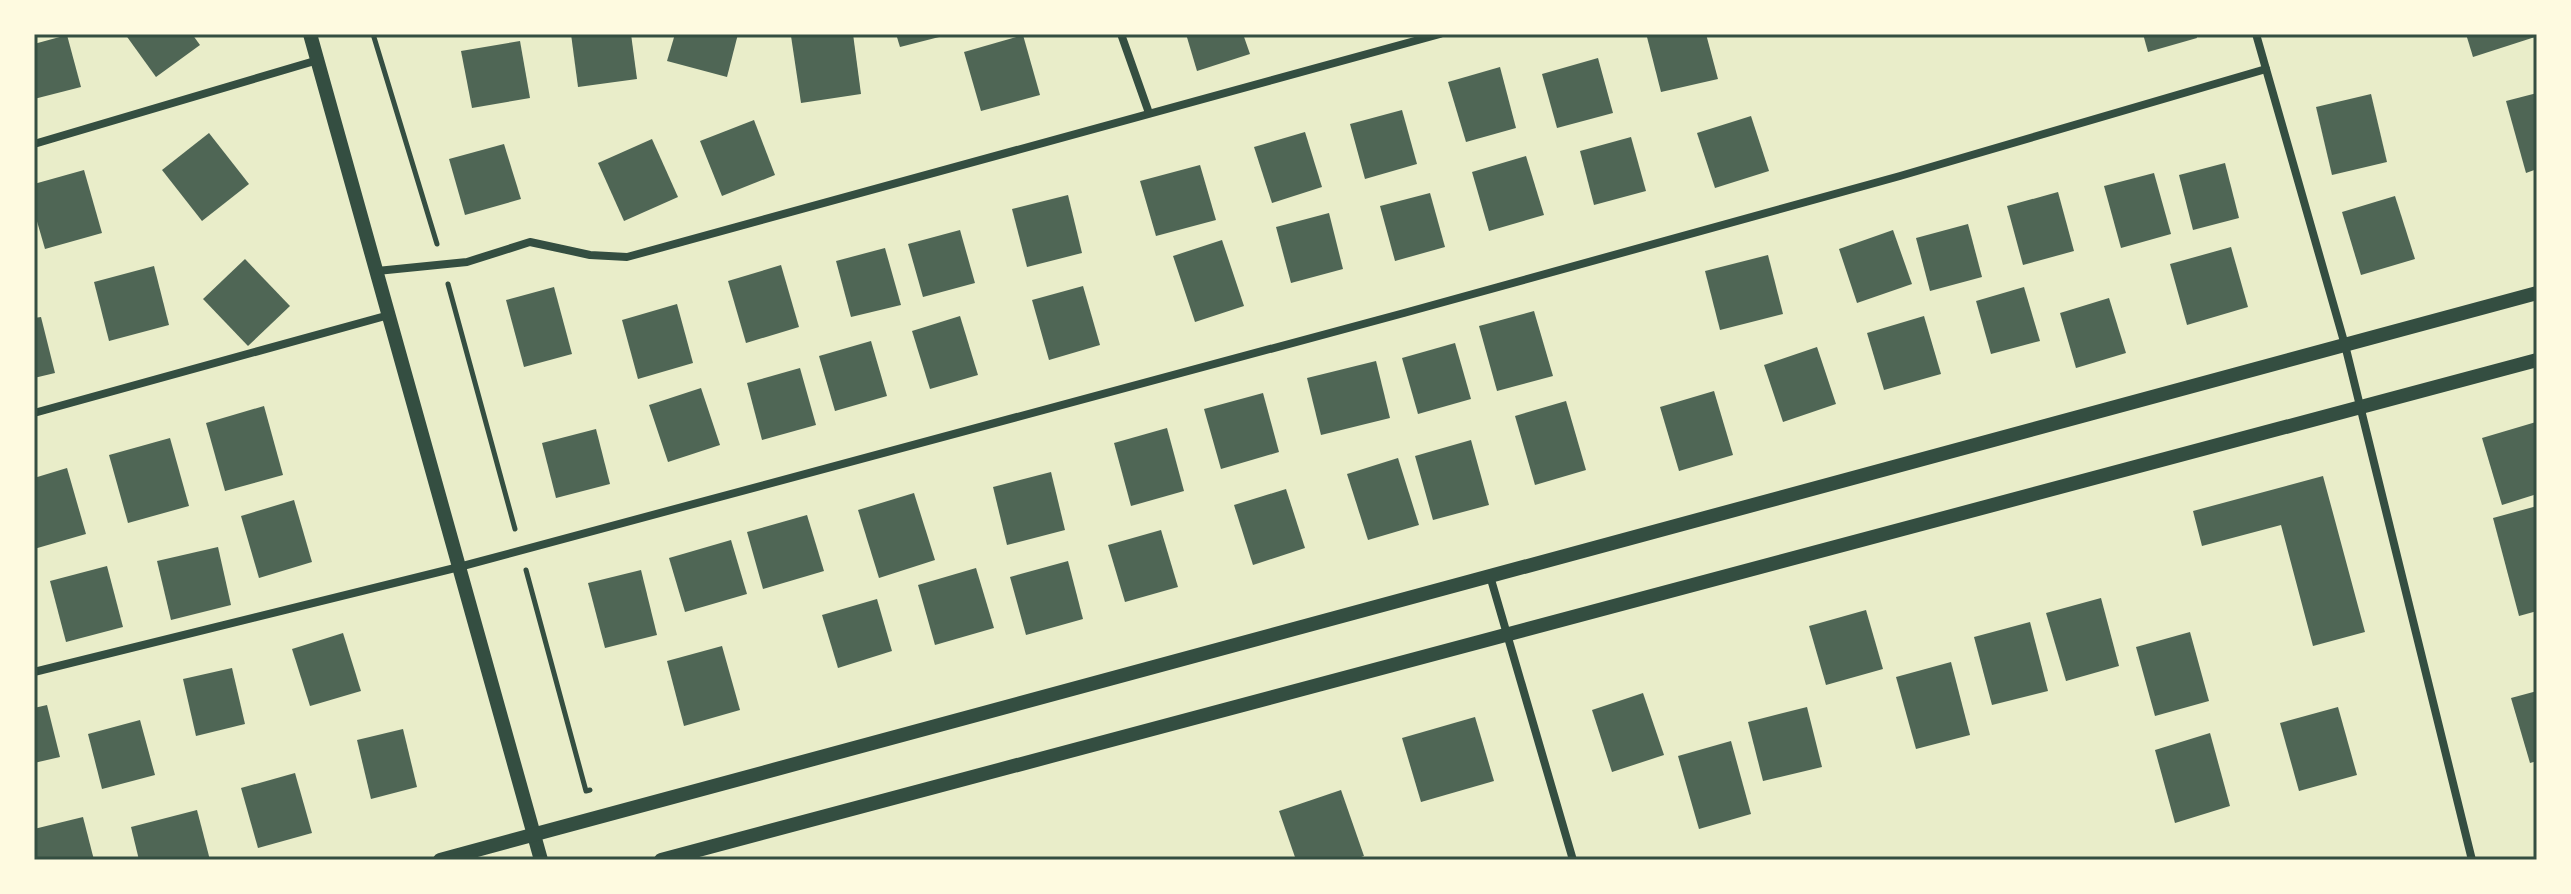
<svg xmlns="http://www.w3.org/2000/svg" width="2571" height="894" viewBox="0 0 2571 894" font-family="'Fira Sans',sans-serif">
<rect width="100%" height="100%" fill="#e9edc9"/>
<g fill="#4f6655">
<polygon points="125,34 192,34 200,45 156,77"/>
<polygon points="571,34 631,34 637,79 578,87"/>
<polygon points="675,34 738,34 727,77 667,61"/>
<polygon points="803,34 853,34 861,94 801,103 791,36"/>
<polygon points="896,34 946,34 947,35 900,47"/>
<polygon points="1186,34 1243,34 1250,54 1197,71"/>
<polygon points="1660,34 1706,34 1718,79 1661,92 1647,37"/>
<polygon points="2143,34 2196,34 2197,38 2148,52"/>
<polygon points="2466,34 2534,34 2535,37 2473,57"/>
<polygon points="67,35 81,87 34,99 34,44"/>
<polygon points="1023,35 1040,95 981,111 964,52"/>
<polygon points="520,41 530,98 472,108 461,51"/>
<polygon points="1598,58 1613,113 1557,128 1542,74"/>
<polygon points="1500,67 1516,128 1466,142 1448,82"/>
<polygon points="2537,93 2537,169 2526,173 2506,101"/>
<polygon points="2371,94 2387,162 2332,175 2316,107"/>
<polygon points="1402,110 1417,164 1365,179 1350,124"/>
<polygon points="1751,116 1769,171 1715,188 1697,133"/>
<polygon points="754,120 775,175 722,196 700,141"/>
<polygon points="1305,132 1322,187 1272,203 1254,147"/>
<polygon points="209,133 249,184 202,221 162,170"/>
<polygon points="1631,137 1646,191 1594,205 1580,151"/>
<polygon points="652,139 678,197 624,221 598,163"/>
<polygon points="504,144 521,199 465,215 449,159"/>
<polygon points="1526,156 1544,215 1489,231 1472,172"/>
<polygon points="2225,163 2239,218 2193,230 2179,175"/>
<polygon points="1200,165 1216,220 1156,236 1140,181"/>
<polygon points="84,170 102,233 45,249 34,211 34,184"/>
<polygon points="2154,173 2171,234 2121,248 2104,186"/>
<polygon points="2058,192 2074,251 2023,265 2007,206"/>
<polygon points="1430,193 1445,247 1395,261 1380,206"/>
<polygon points="1068,195 1082,253 1027,267 1012,209"/>
<polygon points="2395,196 2415,259 2361,275 2342,212"/>
<polygon points="1329,213 1343,269 1291,283 1276,227"/>
<polygon points="1968,224 1982,277 1930,291 1916,238"/>
<polygon points="960,230 975,283 923,297 908,244"/>
<polygon points="1893,230 1912,284 1857,303 1839,249"/>
<polygon points="1222,240 1244,306 1195,322 1173,256"/>
<polygon points="2231,247 2248,307 2187,325 2170,264"/>
<polygon points="885,248 901,305 851,317 836,261"/>
<polygon points="1768,255 1783,314 1720,330 1705,271"/>
<polygon points="245,259 290,306 248,346 203,299"/>
<polygon points="781,265 799,327 746,343 728,281"/>
<polygon points="154,266 169,325 109,341 94,282"/>
<polygon points="1083,286 1100,345 1049,360 1032,300"/>
<polygon points="554,287 572,354 524,367 506,300"/>
<polygon points="2024,287 2040,341 1991,354 1976,301"/>
<polygon points="2109,298 2126,353 2076,368 2060,313"/>
<polygon points="677,304 693,363 638,379 622,320"/>
<polygon points="1534,311 1553,376 1497,391 1479,326"/>
<polygon points="960,316 978,375 930,389 912,331"/>
<polygon points="1924,316 1941,374 1884,390 1867,333"/>
<polygon points="41,317 55,373 34,378 34,318"/>
<polygon points="871,341 887,396 835,411 819,356"/>
<polygon points="1455,343 1471,399 1418,414 1402,358"/>
<polygon points="1817,347 1836,404 1783,422 1764,365"/>
<polygon points="1376,361 1390,418 1321,435 1307,378"/>
<polygon points="800,368 816,425 762,440 747,383"/>
<polygon points="701,388 720,445 668,462 649,405"/>
<polygon points="1714,391 1733,455 1679,471 1660,407"/>
<polygon points="1263,393 1279,452 1221,469 1204,409"/>
<polygon points="1566,401 1586,470 1535,485 1515,416"/>
<polygon points="264,406 283,475 225,491 206,423"/>
<polygon points="2536,422 2537,494 2502,505 2482,438"/>
<polygon points="1167,428 1184,491 1131,506 1114,443"/>
<polygon points="596,429 610,484 556,498 542,443"/>
<polygon points="170,438 189,506 128,523 109,455"/>
<polygon points="1471,440 1489,505 1433,520 1415,456"/>
<polygon points="1398,458 1419,525 1368,540 1347,474"/>
<polygon points="67,468 86,534 34,549 34,478"/>
<polygon points="1051,472 1065,530 1007,545 993,487"/>
<polygon points="2323,476 2365,632 2313,646 2281,525 2202,546 2193,511"/>
<polygon points="1286,489 1305,548 1253,565 1234,505"/>
<polygon points="914,493 935,560 879,578 858,510"/>
<polygon points="294,500 312,562 259,578 241,516"/>
<polygon points="2537,506 2537,611 2519,616 2493,518"/>
<polygon points="807,515 824,571 763,589 747,532"/>
<polygon points="1161,530 1178,587 1125,602 1108,545"/>
<polygon points="731,540 747,594 685,612 669,558"/>
<polygon points="218,547 231,605 171,620 157,561"/>
<polygon points="1068,561 1083,619 1026,635 1010,577"/>
<polygon points="107,566 123,627 66,642 50,581"/>
<polygon points="976,568 994,628 935,645 918,585"/>
<polygon points="641,570 657,635 605,648 588,583"/>
<polygon points="2101,598 2119,666 2066,681 2046,613"/>
<polygon points="877,599 892,651 838,668 822,615"/>
<polygon points="1866,610 1883,669 1826,685 1809,626"/>
<polygon points="2030,622 2048,691 1992,705 1974,637"/>
<polygon points="2190,632 2209,701 2155,716 2136,647"/>
<polygon points="343,633 361,691 310,706 292,649"/>
<polygon points="722,646 740,710 684,726 667,661"/>
<polygon points="1951,662 1970,735 1916,749 1896,677"/>
<polygon points="232,668 245,724 196,736 183,679"/>
<polygon points="2537,691 2537,761 2530,763 2511,698"/>
<polygon points="1643,693 1664,755 1612,772 1592,710"/>
<polygon points="47,705 60,757 34,763 34,708"/>
<polygon points="1807,707 1822,767 1763,781 1748,722"/>
<polygon points="2338,707 2357,775 2299,791 2280,723"/>
<polygon points="1475,717 1494,781 1421,802 1402,738"/>
<polygon points="140,720 155,775 102,789 88,734"/>
<polygon points="403,729 417,787 371,799 357,740"/>
<polygon points="2210,733 2230,806 2175,823 2155,750"/>
<polygon points="1731,741 1751,814 1699,829 1678,756"/>
<polygon points="295,773 312,833 258,848 241,788"/>
<polygon points="1341,790 1364,856 1353,860 1296,860 1279,811"/>
<polygon points="197,810 210,860 139,860 131,827"/>
<polygon points="83,817 94,860 34,860 34,829"/>
</g>
<g fill="none" stroke-linecap="round" stroke-linejoin="round">
<g stroke="#344e41" stroke-width="5">
<polyline points="373,34 437,244"/>
<polyline points="448,284 515,529"/>
<polyline points="526,570 586,791 590,790"/>
</g>
<g stroke="#344e41" stroke-width="8">
<polyline points="1121,34 1149,113"/>
<polyline points="2256,34 2345,345 2472,860"/>
<polyline points="34,144 318,60"/>
<polyline points="377,271 467,262 530,242 590,255 627,257 1440,34"/>
<polyline points="34,413 389,315"/>
<polyline points="1490,576 1573,860"/>
<polyline points="34,672 459,567 1404,313 1900,176 2266,69"/>
</g>
<g stroke="#344e41" stroke-width="14">
<polyline points="310,34 541,860"/>
<polyline points="440,860 2537,293"/>
<polyline points="661,860 2537,360"/>
</g>
</g>
<rect width="2571" height="894" fill="none" stroke="#fefae0" stroke-width="72"/>
<rect x="36" y="36" width="2499" height="822" fill="none" stroke="#344e41" stroke-width="3"/>
</svg>
